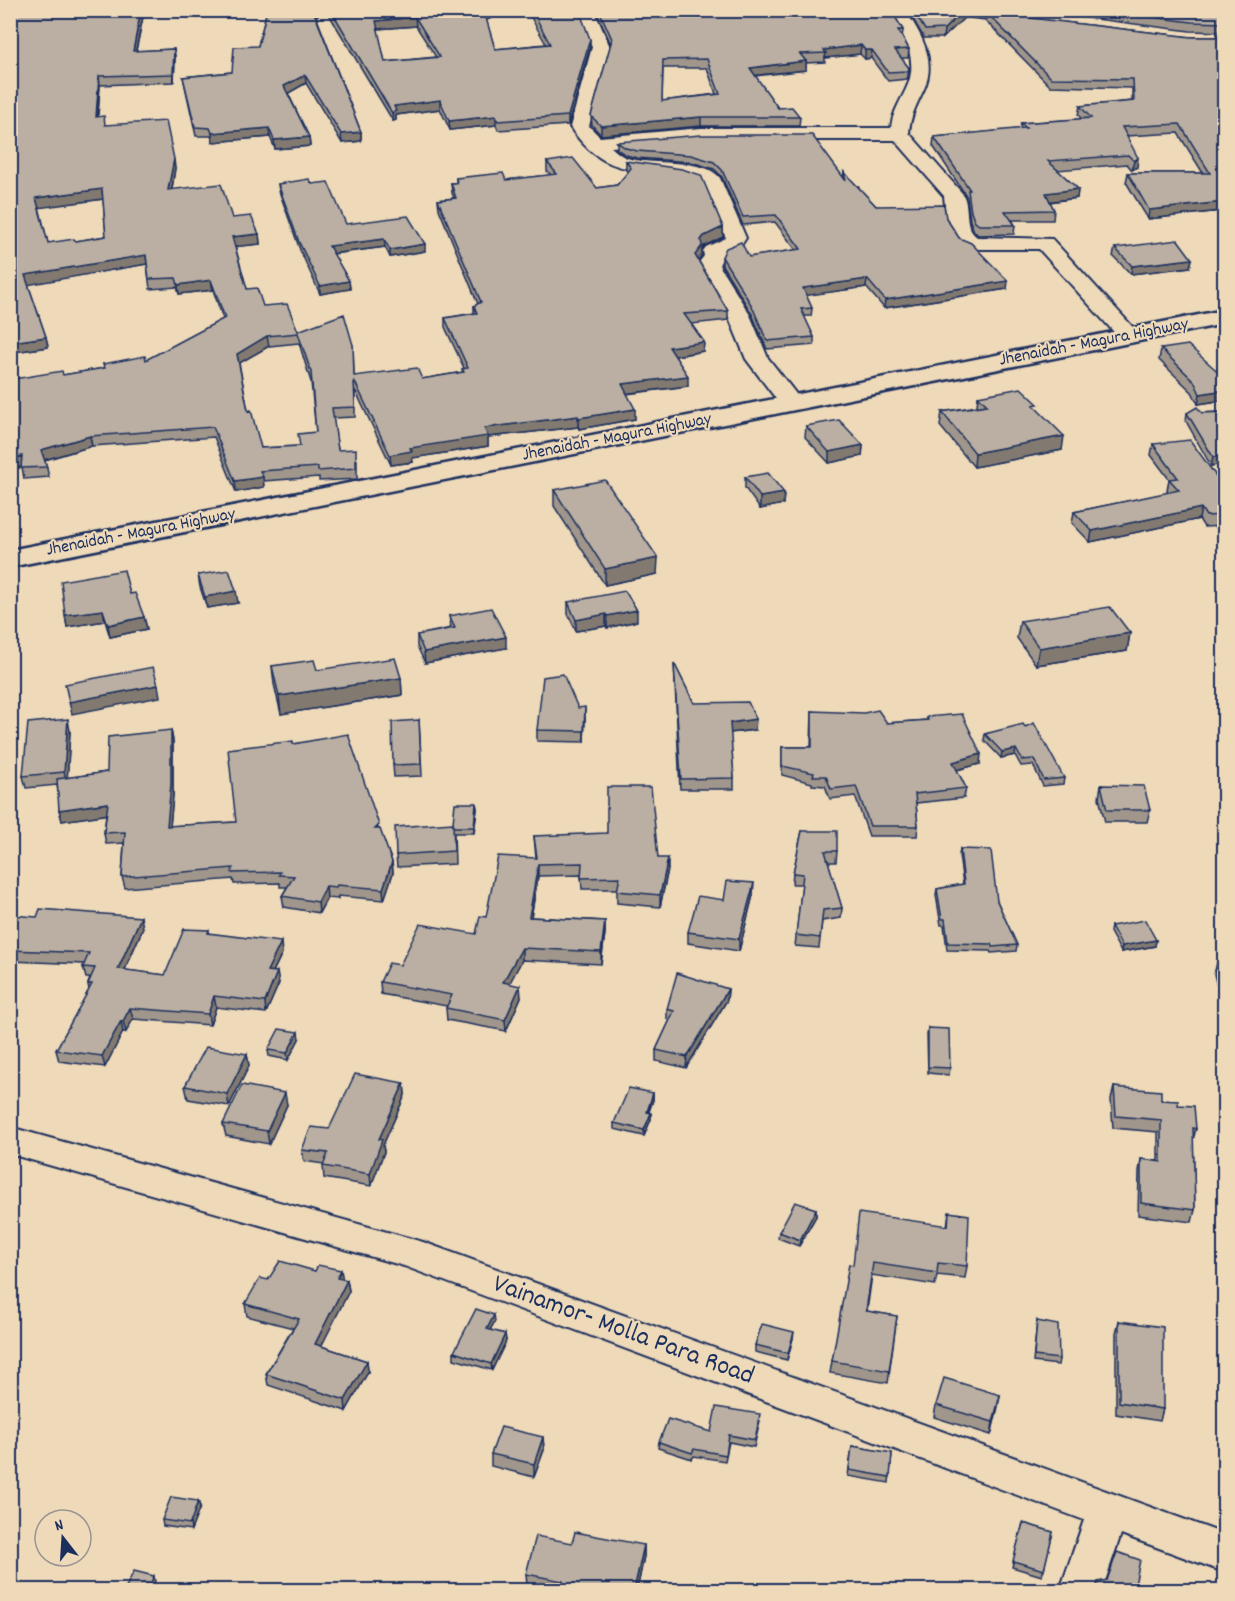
<svg xmlns="http://www.w3.org/2000/svg" width="1235" height="1601" viewBox="0 0 1235 1601" font-family="Dekko,sans-serif">
<rect width="100%" height="100%" fill="#eed9b8"/>
<filter id="ink" filterUnits="userSpaceOnUse"><feTurbulence type="fractalNoise" baseFrequency=".0167" numOctaves="2"/><feDisplacementMap in="SourceGraphic" scale="12" xChannelSelector="R" yChannelSelector="G"/><feConvolveMatrix kernelMatrix="1 2 1 2 8 2 1 2 1" color-interpolation-filters="sRGB"/></filter>
<g filter="url(#ink)">
<g fill="none" stroke-linecap="round" stroke-linejoin="round">
<defs>
<g id="minor">
<path d="M577,10H594L610,47L589,126L600,137L701,128H891C892,114 900,102 906,89C920,60 904,34 888,10H905C921,34 937,60 924,89C917,104 910,116 909,133L962,193C971,207 962,226 977,237L1052,239L1141,336L1138,341L1130,343L1122,341L1039,249H973L960,244L947,224L944,196L895,140H701L611,147C616,151 621,156 627,158C650,166 705,157 720,178L746,238L740,247L724,254L719,265L750,315L768,358L803,403L799,408L791,410L783,408L746,359L728,315L697,265L704,256L703,251L706,247L726,238L702,182C648,159 613,189 570,127L592,47Z"/>
<path d="M948,10C977,10 1006,8 1034,15L1036,19L1034,23L1028,24L956,15Z"/>
<polygon points="10,1127 423,1242 1224,1534 1224,1572 1121,1534 1102,1590 1060,1590 1084,1520 404,1266 10,1154"/>
</g>
<polygon id="highway" points="1224,310 1224,324 10,567 10,550"/>
</defs>
<use href="#minor" stroke="#1b2f5e" stroke-width="4"/>
<use href="#highway" stroke="#1b2f5e" stroke-width="5"/>
<use href="#minor" fill="#eed9b8" fill-rule="evenodd"/>
<use href="#highway" fill="#eed9b8" fill-rule="evenodd"/>
</g>
<g fill="#a0968b" stroke="#1b2f5e" stroke-width="1.5" fill-rule="evenodd">
<path d="M10,10H162V11L144,12L136,51L174,49L175,57L174,82L100,85L98,117L105,125L175,168L172,190L232,218L259,234L260,244L235,246L247,289L263,306L298,331L353,345L354,376L422,379L463,372L462,369L464,368L445,327V318L474,313V306L478,304L439,209L438,200L454,198L452,193L451,183H456V178L506,180L551,175L547,171V162L597,188L617,185L628,173L626,170V161L723,227V237L704,246L702,249V255L698,260L728,311V320L691,324L704,342L703,351L675,356L688,386L627,394L635,419L579,429L578,427L488,437V446L412,458L413,462L391,465L355,390V417L333,418L338,450L357,460V479L319,481V477L263,481L264,487L236,492L214,437L92,446L45,460L49,477L24,479L22,467L10,470V369L14,379L63,375L104,368L103,364L146,360L223,319L213,290L179,294L177,287L150,289L147,264L28,284L46,337L48,347L14,352L10,339ZM103,199L106,236L76,241L48,243L39,207ZM299,343L311,382L316,432L300,446L261,448L248,411L239,363L269,346Z"/>
<path d="M267,10H579L590,47L568,125L498,130L496,125L450,130L440,109L396,115V120L393,121L327,11L316,16L361,132V141L342,143L306,83L288,93L309,137L310,146L275,149L270,137L213,142L211,136H196L183,77L232,72L258,46ZM529,14L546,44L495,49L486,20L490,19V17ZM416,26L436,57L385,62L377,29Z"/>
<path d="M595,10H891L903,30L902,38L909,49L908,58H901L909,68L908,76L907,79L888,81L871,58L865,59L860,54L825,58V62L806,63V70L755,76L778,108L800,117L799,126H701L601,135L592,125L591,116L611,44ZM663,68H707L716,94L662,101Z"/>
<polygon points="908,10 964,10 964,18 943,38 924,38"/>
<polygon points="1025,10 1224,10 1224,32 1190,31"/>
<polygon points="987,13 1191,37 1224,37 1224,214 1221,211 1148,219 1126,182 1128,173 1203,173 1178,133 1126,136 1137,167 1132,170 1127,164 1057,170 1078,189 1077,198 1050,202 1054,210 1053,220 1012,220 1015,225 1014,234 978,235 974,231 970,221 967,197 933,146 934,137 1020,129 1021,123 1082,119 1078,115 1080,106 1132,101 1132,88 1050,86 986,21"/>
<polygon points="617,142 843,177 844,172 876,206 946,218 959,238 1007,289 884,308 866,287 806,295 812,308 811,316 804,316 814,337 814,345 767,349 752,314 722,265 722,257 749,257 796,250 775,222 743,225 722,177 714,169 691,162 637,158 626,155 617,149"/>
<polygon points="278,184 312,184 346,224 425,251 390,257 385,247 333,254 349,281 350,289 320,294 300,250 279,191"/>
<polygon points="1115,248 1192,259 1190,267 1131,274 1113,256"/>
<polygon points="1161,349 1224,377 1224,400 1198,404 1192,392 1159,360"/>
<polygon points="978,396 1037,409 1062,450 974,467 940,426 942,412 977,406"/>
<polygon points="1224,412 1224,441 1211,466 1186,421 1187,413"/>
<polygon points="806,426 863,445 862,456 829,463 805,437"/>
<polygon points="1153,444 1224,487 1224,526 1204,527 1199,519 1090,542 1072,523 1074,512 1168,493 1167,491 1169,479 1151,455"/>
<polygon points="745,477 784,493 783,504 760,509 745,488"/>
<polygon points="554,490 657,574 605,585 554,506"/>
<polygon points="198,575 238,603 207,608 200,587"/>
<polygon points="130,594 144,617 147,629 110,637 105,621 67,627 65,615"/>
<polygon points="568,602 637,621 607,628 606,626 576,631 568,614"/>
<polygon points="449,616 506,648 425,663 417,646 417,635 451,628"/>
<polygon points="1020,621 1130,633 1127,651 1036,665 1017,638"/>
<polygon points="674,663 694,703 755,730 730,733 734,778 734,789 680,789"/>
<polygon points="272,666 401,678 402,695 281,714 274,684"/>
<polygon points="578,708 585,718 584,742 537,741 537,730"/>
<polygon points="812,711 887,723 927,720 927,717 980,764 957,770 966,788 964,798 916,803 918,826 917,836 869,836 855,796 830,799 825,786 812,785 812,783 782,775 782,747 811,747"/>
<polygon points="419,720 422,776 394,777 393,765"/>
<polygon points="1025,727 1064,778 1063,784 1043,786 1033,765 1021,766 1015,755 1001,758 984,740 985,734"/>
<polygon points="171,730 173,741 173,795 170,826 236,822 293,744 379,829 392,862 393,873 384,900 338,896 338,899 327,898 319,913 284,907 282,896 287,887 280,887 280,883 234,884 233,879 125,888 122,877 124,843 106,844 104,833 106,814 62,821 57,785 26,788 23,776 70,731 67,778 107,772"/>
<polygon points="1101,785 1150,810 1147,822 1105,822 1099,798"/>
<polygon points="476,803 477,809 474,833 454,833 455,864 397,867 396,855 453,823"/>
<polygon points="802,831 837,851 836,862 828,862 842,908 841,918 822,921 819,948 795,946 802,884 792,884 793,873"/>
<polygon points="534,836 658,858 668,869 660,907 617,903 617,889 582,889 581,875 538,876 531,917 605,921 605,933 601,964 522,960 509,983 521,997 506,1031 447,1020 446,1008 447,1006 381,994 380,982 400,965 476,934 486,917 536,858"/>
<polygon points="960,849 997,901 1017,945 1016,951 991,953 990,951 947,950 944,925 941,925 936,895 937,889 963,884 959,855"/>
<polygon points="753,895 739,951 688,943 688,932 724,900"/>
<polygon points="10,915 143,928 125,970 165,975 209,930 209,933 282,953 273,972 279,983 266,1013 216,1007 210,1025 133,1019 126,1032 123,1032 105,1067 59,1061 56,1050 89,990 88,984 90,978 86,978 83,967 84,964 10,961"/>
<polygon points="1111,926 1156,940 1155,946 1121,952 1110,932"/>
<polygon points="1217,963 1224,963 1224,1003 1221,1003 1214,974"/>
<polygon points="728,989 727,1000 686,1068 656,1061 656,1050 670,1020 667,1019 667,1009"/>
<polygon points="928,1028 950,1068 949,1075 928,1073 927,1034"/>
<polygon points="299,1039 288,1060 269,1056 268,1050"/>
<polygon points="247,1054 249,1066 229,1106 188,1099 185,1086"/>
<polygon points="404,1083 405,1095 383,1145 384,1152 371,1186 324,1178 323,1166 324,1164 304,1161 302,1150 329,1129"/>
<polygon points="1114,1087 1178,1105 1196,1129 1193,1140 1195,1210 1192,1222 1138,1215 1139,1171 1141,1159 1158,1161 1158,1132 1113,1128 1111,1099"/>
<polygon points="653,1093 653,1100 649,1112 651,1119 644,1136 614,1129 614,1123"/>
<polygon points="287,1105 269,1144 226,1136 223,1124"/>
<polygon points="816,1209 816,1216 799,1246 778,1238 779,1232"/>
<polygon points="949,1212 967,1266 965,1278 937,1275 935,1285 872,1275 867,1311 897,1316 888,1383 830,1373 832,1361 853,1265 947,1226"/>
<polygon points="342,1279 347,1280 349,1291 321,1346 367,1361 368,1372 346,1411 268,1385 266,1374 293,1328 247,1316 245,1304 268,1280"/>
<polygon points="495,1321 490,1330 505,1334 506,1341 492,1370 454,1359 454,1352"/>
<polygon points="1037,1321 1059,1359 1058,1365 1033,1362"/>
<polygon points="1119,1321 1163,1409 1160,1421 1116,1414 1116,1333"/>
<polygon points="793,1338 787,1360 755,1352 755,1345"/>
<polygon points="1000,1395 991,1435 934,1417 936,1405"/>
<polygon points="760,1421 754,1447 729,1442 725,1461 694,1456 692,1459 658,1448 659,1442 711,1432"/>
<polygon points="543,1437 544,1450 534,1477 491,1466 491,1454"/>
<polygon points="852,1446 892,1453 889,1483 848,1476"/>
<polygon points="198,1501 200,1507 191,1530 163,1526 162,1520"/>
<polygon points="1023,1523 1053,1532 1042,1576 1012,1567"/>
<polygon points="572,1543 644,1545 644,1556 637,1590 554,1590 527,1585 526,1574"/>
</g>
<g fill="#827a71" stroke="#1b2f5e" stroke-width="1.5">
<polygon points="141,10 143,10 144,12 134,59 133,51"/>
<polygon points="313,10 327,10 327,11 314,17"/>
<polygon points="964,10 964,18 943,38 944,29"/>
<polygon points="415,17 416,26 376,29 376,21"/>
<polygon points="590,39 590,47 568,125 568,116"/>
<polygon points="861,45 860,54 825,58 826,53 824,50"/>
<polygon points="174,49 175,57 174,82 173,74"/>
<polygon points="865,50 872,50 871,58 865,59"/>
<polygon points="806,61 806,70 749,76 750,68"/>
<polygon points="305,75 306,83 285,95 284,86"/>
<polygon points="99,76 100,85 97,126 96,117"/>
<polygon points="440,100 440,109 396,115 396,120 393,121 392,113 394,106"/>
<polygon points="496,116 496,125 450,130 449,121"/>
<polygon points="701,117 701,126 601,135 601,126"/>
<polygon points="269,128 270,137 213,142 212,133"/>
<polygon points="361,132 361,141 342,143 341,134"/>
<polygon points="309,137 310,146 275,149 274,140"/>
<polygon points="1138,158 1137,167 1132,170 1134,161"/>
<polygon points="174,159 175,168 170,200 168,190"/>
<polygon points="102,189 103,199 38,208 36,198"/>
<polygon points="1078,189 1077,198 1045,202 1046,193"/>
<polygon points="1223,202 1221,211 1148,219 1149,210"/>
<polygon points="723,227 723,237 704,246 702,249 702,255 695,265 695,255 701,240 704,236"/>
<polygon points="259,234 260,244 233,247 232,237"/>
<polygon points="384,239 385,247 330,254 329,246"/>
<polygon points="425,244 425,251 390,257 390,250"/>
<polygon points="146,255 147,264 27,285 25,275"/>
<polygon points="1192,259 1190,267 1131,274 1132,266"/>
<polygon points="867,279 866,287 803,296 803,288"/>
<polygon points="211,280 213,290 179,294 178,285"/>
<polygon points="349,281 350,289 320,294 320,286"/>
<polygon points="1008,281 1007,289 884,308 885,300"/>
<polygon points="267,336 269,346 238,364 237,354"/>
<polygon points="46,337 48,347 14,352 12,342"/>
<polygon points="704,342 703,351 669,357 669,347"/>
<polygon points="688,376 688,386 622,394 622,384"/>
<polygon points="1224,390 1224,400 1198,404 1200,394"/>
<polygon points="635,409 635,419 579,429 579,418"/>
<polygon points="578,416 578,427 488,437 488,446 412,458 413,462 391,465 390,455 410,448 484,428"/>
<polygon points="90,436 92,446 44,460 41,450"/>
<polygon points="1064,436 1062,450 974,467 975,453"/>
<polygon points="863,445 862,456 829,463 829,452"/>
<polygon points="22,456 24,466 10,470 10,459"/>
<polygon points="1224,456 1224,464 1211,466 1213,457"/>
<polygon points="263,477 264,487 236,492 235,481"/>
<polygon points="784,493 783,504 760,509 760,497"/>
<polygon points="1201,508 1199,519 1090,542 1092,531"/>
<polygon points="658,558 657,574 605,585 605,569"/>
<polygon points="236,591 238,603 207,608 205,597"/>
<polygon points="103,610 105,621 67,627 65,615"/>
<polygon points="637,610 637,621 607,628 607,616"/>
<polygon points="606,614 606,626 576,631 576,620"/>
<polygon points="144,617 147,629 110,637 108,625"/>
<polygon points="1130,633 1127,651 1036,665 1039,648"/>
<polygon points="506,637 506,648 425,663 424,652"/>
<polygon points="401,678 402,695 281,714 279,696"/>
<polygon points="158,685 160,697 72,714 69,702"/>
<polygon points="585,707 585,718 584,742 584,731"/>
<polygon points="68,719 70,731 67,784 64,772"/>
<polygon points="756,719 755,730 729,733 730,723"/>
<polygon points="171,730 173,741 173,795 169,837 167,826"/>
<polygon points="1016,749 1015,755 1001,758 1002,752"/>
<polygon points="981,754 980,764 952,771 953,762"/>
<polygon points="108,803 110,814 62,821 59,810"/>
<polygon points="476,803 477,809 474,833 474,827"/>
<polygon points="668,858 668,869 660,907 660,895"/>
<polygon points="392,862 393,873 384,900 383,889"/>
<polygon points="538,864 538,876 529,929 529,917"/>
<polygon points="754,883 753,895 739,951 739,939"/>
<polygon points="326,886 327,898 319,913 318,902"/>
<polygon points="141,917 143,928 120,980 118,969"/>
<polygon points="605,921 605,933 601,964 601,952"/>
<polygon points="1156,940 1155,946 1121,952 1122,946"/>
<polygon points="281,942 282,953 268,982 267,971"/>
<polygon points="522,948 522,960 504,994 503,982"/>
<polygon points="277,972 279,983 266,1013 265,1002"/>
<polygon points="520,986 521,997 506,1031 505,1020"/>
<polygon points="728,989 727,1000 686,1068 687,1057"/>
<polygon points="214,996 216,1007 210,1025 208,1014"/>
<polygon points="130,1008 133,1019 126,1032 123,1021"/>
<polygon points="121,1021 123,1032 105,1067 102,1056"/>
<polygon points="298,1032 299,1039 288,1060 287,1053"/>
<polygon points="247,1054 249,1066 229,1106 227,1094"/>
<polygon points="404,1083 405,1095 383,1145 384,1152 371,1186 370,1174 379,1139"/>
<polygon points="285,1093 287,1105 269,1144 267,1131"/>
<polygon points="653,1093 653,1100 646,1118 647,1112"/>
<polygon points="651,1113 651,1119 644,1136 644,1130"/>
<polygon points="816,1209 816,1216 799,1246 800,1240"/>
<polygon points="341,1270 343,1281 337,1278"/>
<polygon points="347,1280 349,1291 317,1355 315,1344"/>
<polygon points="494,1315 495,1321 487,1335 487,1329"/>
<polygon points="794,1332 793,1338 787,1360 788,1353"/>
<polygon points="505,1334 506,1341 492,1370 491,1364"/>
<polygon points="367,1361 368,1372 346,1411 345,1400"/>
<polygon points="1000,1395 998,1407 991,1435 993,1422"/>
<polygon points="543,1437 544,1450 534,1477 534,1464"/>
<polygon points="198,1501 200,1507 191,1530 190,1524"/>
<polygon points="644,1545 644,1556 637,1590 634,1590"/>
<polygon points="154,1576 155,1582 151,1590 147,1590"/>
</g>
<g fill="#baafa2" stroke="#1b2f5e" stroke-width="1.5" fill-rule="evenodd">
<path d="M10,10H141L133,51L174,49L173,74L99,76L96,117L104,116L105,125L166,121L174,159L168,190L221,184L232,218L251,216L259,234L232,237L247,289L257,288L263,306L287,304L298,331L344,314L353,345L354,376L417,368L422,379L464,372L462,369L468,368L445,318L477,313L474,306L481,302L438,200L456,198L451,183H457L456,178L503,173L506,180L557,174L547,162L573,158L597,188L617,185L631,168L626,161L682,169L701,175L723,227L704,236L701,240L702,246L695,255L728,311L684,314L704,342L669,347L688,376L622,384L635,409L579,418L578,416L484,428L488,436L410,448L412,451L390,455L354,380L355,407L332,408L338,450L356,449V468L318,471V467L260,471L263,477L235,481L213,427L90,436L41,450L47,467L21,468L22,456L10,459V369L14,379L62,371L63,375L105,368L103,364L145,356L146,360L225,318L211,280L178,285L176,278L149,279L146,255L25,275L46,337L12,342L10,336ZM102,189L106,236L76,241L74,239L48,243L36,198ZM298,333L311,372L316,432L298,434L300,446L261,448L251,410L248,411L237,354L267,336Z"/>
<polygon points="267,10 313,10 361,132 341,134 305,75 284,86 309,137 274,140 269,128 212,133 210,128 195,127 183,77 232,72 234,47 258,46"/>
<path d="M331,10H489L484,11L495,49L550,44L532,10H579L590,39L568,116L498,121L496,116L449,121L440,100L394,106L396,111L392,113ZM415,17L440,57L385,62L376,21Z"/>
<path d="M599,10H891L903,30H898L909,49L895,50L909,68L908,71L888,72L872,50H865L861,45L824,50L826,53L800,54L806,61L750,68L778,108L792,107L800,117H701L601,126L591,116L612,39ZM707,59L720,94L662,101L663,60Z"/>
<polygon points="913,10 964,10 944,29 925,30"/>
<polygon points="1094,10 1224,10 1224,23 1192,22"/>
<polygon points="987,13 1191,37 1224,37 1224,204 1223,202 1149,210 1128,173 1210,173 1180,124 1122,127 1138,158 1134,161 1128,155 1048,161 1078,189 1046,193 1054,210 1005,211 1015,225 979,225 975,222 971,212 968,190 970,190 934,137 1026,128 1021,123 1091,118 1080,106 1134,101 1133,79 1051,78"/>
<polygon points="701,135 812,135 846,181 844,172 876,206 944,205 946,218 959,238 971,243 1008,281 885,300 867,279 803,288 812,308 801,309 814,337 767,341 752,306 722,257 726,248 741,242 749,257 801,249 776,215 743,217 722,170 714,162 691,155 637,151 626,148 617,142"/>
<polygon points="309,179 312,184 328,182 346,224 408,216 425,244 390,250 384,239 329,246 349,281 320,286 299,242 278,184"/>
<polygon points="1178,240 1192,259 1132,266 1115,248"/>
<polygon points="1188,345 1224,377 1224,390 1200,394 1194,381 1161,349"/>
<polygon points="1021,388 1038,404 1033,405 1064,436 975,453 942,412 987,405 978,396"/>
<polygon points="1197,407 1202,413 1224,412 1224,433 1218,433 1224,442 1224,456 1213,457 1187,413"/>
<polygon points="839,420 863,445 829,452 806,426"/>
<polygon points="1190,440 1224,487 1224,515 1206,516 1201,508 1092,531 1074,512 1179,490 1169,479 1178,478 1153,444"/>
<polygon points="768,473 784,493 760,497 745,477"/>
<polygon points="605,480 658,558 605,569 554,490"/>
<polygon points="124,570 130,594 135,593 144,617 108,625 103,610 65,615 61,581"/>
<polygon points="229,570 236,591 205,597 198,575"/>
<polygon points="625,591 637,610 607,616 606,614 576,620 568,602"/>
<polygon points="1110,607 1130,633 1039,648 1020,621"/>
<polygon points="491,608 506,637 424,652 417,635 455,628 449,616"/>
<polygon points="395,658 401,678 279,696 272,666 314,660 317,670"/>
<polygon points="674,663 694,703 748,702 756,719 730,723 734,778 681,779"/>
<polygon points="153,667 158,685 69,702 65,684"/>
<polygon points="563,674 578,708 585,707 584,731 537,730 543,677"/>
<polygon points="878,710 887,723 928,720 927,717 962,714 981,754 953,762 966,788 915,794 918,826 870,826 856,786 831,789 826,776 813,776 814,773 782,766 782,747 812,747 812,711 864,713"/>
<polygon points="68,719 64,772 23,776 28,723"/>
<polygon points="419,720 421,764 393,765 392,722"/>
<polygon points="1034,723 1064,778 1044,780 1034,759 1022,760 1016,749 1002,752 985,734 1023,724 1025,727"/>
<polygon points="171,730 171,784 167,826 236,822 228,749 293,741 293,744 348,734 379,825 375,829 380,829 392,862 383,889 337,885 336,887 326,886 318,902 282,896 294,876 279,875 280,872 232,873 233,868 122,877 125,832 104,833 108,803 59,810 57,779 107,772 108,737"/>
<polygon points="1101,785 1144,786 1150,810 1107,810"/>
<polygon points="607,787 651,787 658,858 668,858 660,895 617,891 620,877 581,878 582,863 538,864 529,917 605,921 601,952 522,948 503,982 520,986 505,1020 446,1008 452,995 380,982 389,963 400,965 420,924 476,934 480,916 486,917 498,856 537,858 534,836 607,833"/>
<polygon points="455,803 476,803 474,827 453,827 453,823"/>
<polygon points="453,823 454,851 396,855 395,827"/>
<polygon points="802,831 837,831 837,851 825,851 842,908 823,910 820,938 796,935 803,874 793,873"/>
<polygon points="960,849 991,850 997,901 1017,945 992,947 991,944 948,943 945,919 942,919 937,889 964,884"/>
<polygon points="727,881 754,883 739,939 688,932 698,896 724,900"/>
<polygon points="40,909 141,917 118,969 165,975 184,929 209,930 208,933 281,942 267,971 277,972 265,1002 214,996 208,1014 130,1008 123,1021 121,1021 102,1056 56,1050 92,984 88,984 95,968 83,967 89,953 10,950 10,915 37,917"/>
<polygon points="1145,920 1156,940 1122,946 1111,926"/>
<polygon points="1217,963 1224,963 1224,992"/>
<polygon points="677,973 728,989 687,1057 656,1050 674,1011 667,1009"/>
<polygon points="928,1028 949,1029 950,1068 928,1067"/>
<polygon points="279,1029 298,1032 287,1053 268,1050"/>
<polygon points="206,1047 247,1054 227,1094 185,1086"/>
<polygon points="355,1074 404,1083 379,1139 382,1140 370,1174 323,1166 328,1153 302,1150 311,1127 329,1129"/>
<polygon points="242,1085 285,1093 267,1131 223,1124"/>
<polygon points="1114,1087 1161,1091 1161,1100 1178,1101 1178,1105 1194,1106 1196,1129 1193,1128 1195,1210 1141,1203 1141,1159 1161,1162 1161,1120 1116,1116"/>
<polygon points="629,1088 653,1093 647,1112 651,1113 644,1130 614,1123"/>
<polygon points="795,1202 816,1209 800,1240 779,1232"/>
<polygon points="949,1212 969,1215 967,1266 938,1263 937,1273 873,1263 866,1311 897,1316 889,1371 832,1361 849,1264 853,1265 859,1213 948,1226"/>
<polygon points="280,1261 315,1271 318,1265 341,1270 337,1278 347,1280 315,1344 367,1361 345,1400 266,1374 299,1319 245,1304 260,1278 268,1280"/>
<polygon points="476,1309 494,1315 487,1329 505,1334 491,1364 454,1352"/>
<polygon points="1037,1321 1058,1325 1059,1359 1034,1356"/>
<polygon points="1119,1321 1163,1327 1163,1409 1119,1402"/>
<polygon points="762,1324 794,1332 788,1353 755,1345"/>
<polygon points="944,1378 1000,1395 993,1422 936,1405"/>
<polygon points="716,1407 760,1414 755,1440 729,1435 726,1455 694,1449 692,1453 659,1442 668,1419 711,1432"/>
<polygon points="501,1427 543,1437 534,1464 491,1454"/>
<polygon points="852,1446 892,1453 890,1477 849,1470"/>
<polygon points="171,1497 198,1501 190,1524 162,1520"/>
<polygon points="1023,1523 1053,1532 1044,1570 1013,1561"/>
<polygon points="575,1532 644,1545 634,1590 560,1590 563,1581 526,1574 536,1536 572,1543"/>
<polygon points="1117,1552 1140,1560 1134,1590 1096,1590 1098,1582 1107,1580"/>
<polygon points="134,1571 154,1576 147,1590 132,1590 125,1589"/>
</g>
</g>
<g text-anchor="middle" dominant-baseline="central" stroke-width="4.5" stroke-linejoin="round" paint-order="stroke">
<g font-size="18" fill="#1b2f5e" stroke="#eed9b8">
<text transform="translate(1094 343) rotate(-11)">Jhenaidah - Magura Highway</text>
<text transform="translate(617 438) rotate(-11)">Jhenaidah - Magura Highway</text>
<text transform="translate(141 533) rotate(-11)">Jhenaidah - Magura Highway</text>
</g>
<g font-size="27" fill="#1b2f5e" stroke="#eed9b8">
<text transform="translate(623 1331) rotate(20)">Vainamor- Molla Para Road</text>
</g>
</g>
<rect width="1235" height="1601" fill="none" stroke="#eed9b8" stroke-width="36"/>
<rect x="18" y="18" width="1199" height="1565" fill="none" stroke="#1b2f5e" stroke-width="2" filter="url(#ink)"/>
<g transform="translate(63 1538) rotate(343)"><circle r="28" fill="#eed9b8" stroke="#9a9594" stroke-width="1.5"/>
<path d="M0-4.5L10 22L0 15L-10 22Z" fill="#1b2f5e"/>
<text y="-9" font-size="16" font-weight="bold" text-anchor="middle" fill="#1b2f5e">N</text>
</g>
</svg>
